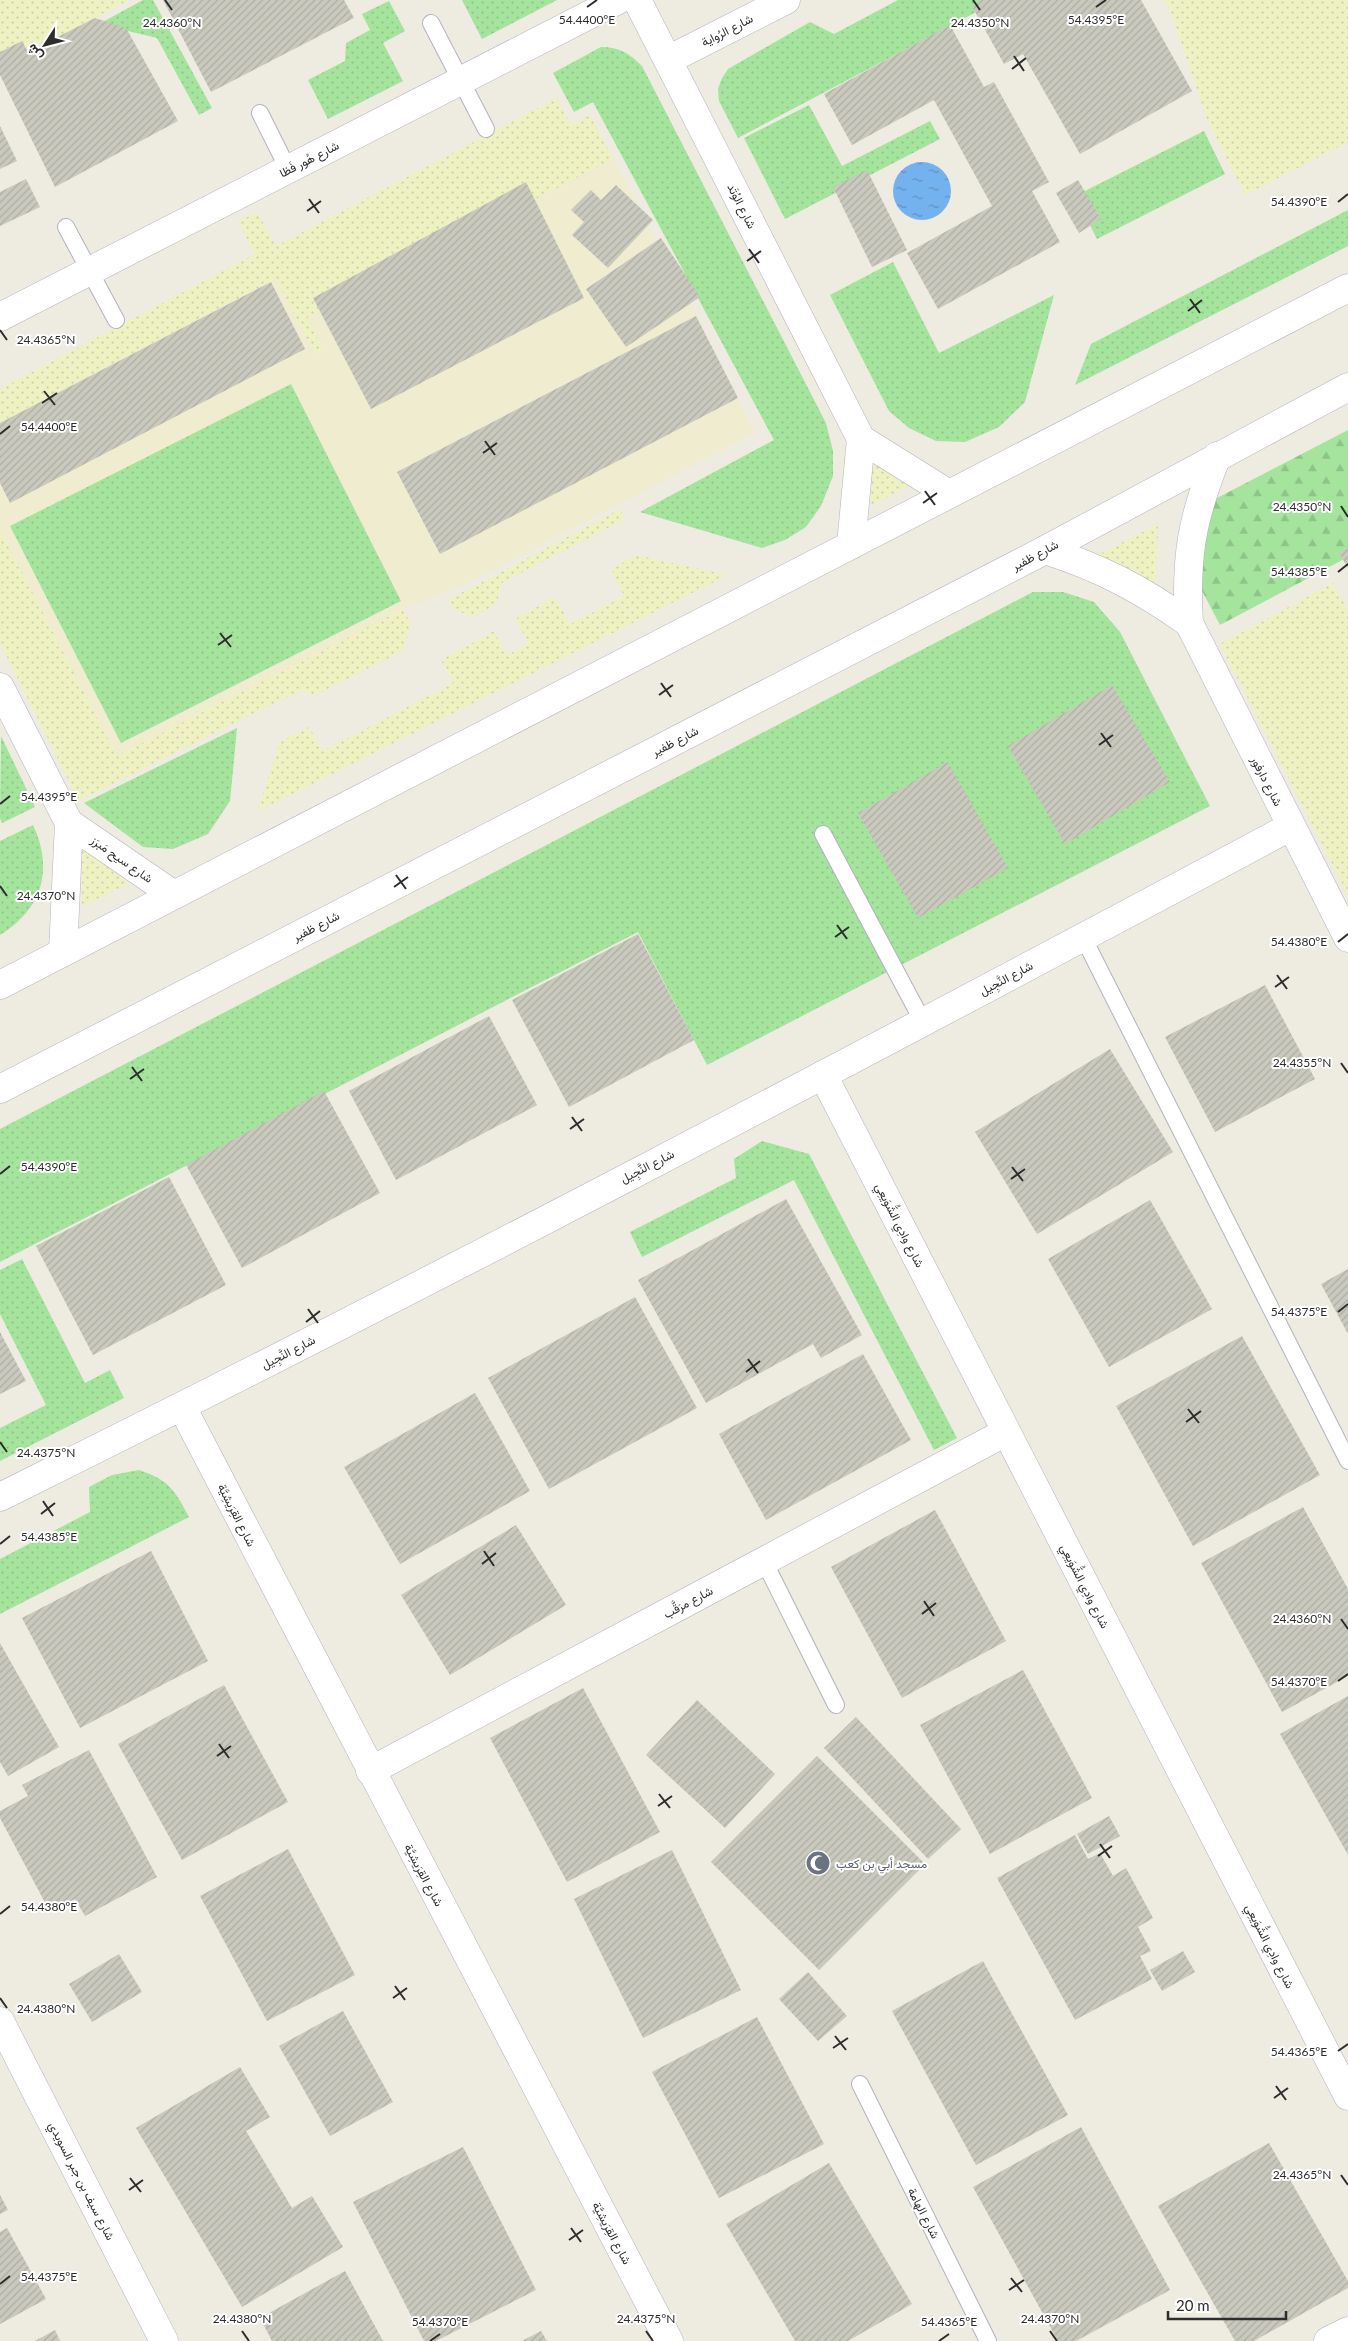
<svg xmlns="http://www.w3.org/2000/svg" width="1348" height="2341" viewBox="0 0 1348 2341" font-family="Lato,Vazirmatn,sans-serif">
<defs>
<pattern id="grass-dots" width="8" height="8" patternUnits="userSpaceOnUse" patternTransform="scale(1.25)"><rect width="8" height="8" fill="#a4e49d"/><path d="M2 2h.1M6 6h.1" fill="none" stroke="#8ec488" stroke-width="1.8" stroke-linecap="round"/></pattern>
<pattern id="forest-firs" width="22" height="20" patternUnits="userSpaceOnUse" patternTransform="scale(1.25)"><rect width="22" height="20" fill="#a4e49d"/><path d="M5 1l3.5 6h-7zM16 11l3.5 6h-7z" fill="#8ec488"/></pattern>
<pattern id="sand-dots" width="8" height="8" patternUnits="userSpaceOnUse" patternTransform="scale(1.25)"><rect width="8" height="8" fill="#eef2c3"/><path d="M2 2h.1M6 6h.1" fill="none" stroke="#ccd0a8" stroke-width="1.8" stroke-linecap="round"/></pattern>
<pattern id="water-ripples" width="26" height="14" patternUnits="userSpaceOnUse" patternTransform="scale(1.25)"><rect width="26" height="14" fill="#74b1ef"/><path d="M2 4q2-2 4 0t4 0M15 11q2-2 4 0t4 0" fill="none" stroke="#6090c2"/></pattern>
<pattern id="building-hatch" width="6" height="6" patternUnits="userSpaceOnUse" patternTransform="scale(1.25)"><rect width="6" height="6" fill="#cac9be"/><path d="M-1 1l2-2M0 6l6-6M5 7l2-2" fill="none" stroke="#aeada4"/></pattern>
</defs>
<rect width="100%" height="100%" fill="#eeebe0"/>
<polygon fill="#efecd0" points="590,115 704,329 704,336 755,433 463,586 403,609 117,757 0,530 0,421"/>
<g fill="url(#grass-dots)">
<polygon points="143,0 153,0 212,108 199,115 157,38 99,24"/>
<polygon points="462,0 557,0 482,39"/>
<polygon points="898,0 999,0 738,138 719,101 718,89 722,78 728,69 810,22 834,34"/>
<polygon points="389,1 405,31 383,43 403,81 328,119 308,80 345,61 346,43 370,30 362,14"/>
<path d="M601,47C619,47 629,53 642,66L826,423L833,451V476L821,506L806,527L785,540L762,548L640,512L774,440L593,102L574,112L553,73Z"/>
<polygon points="809,105 842,166 930,121 940,139 785,219 744,138"/>
<polygon points="1204,131 1225,174 1097,239 1075,196"/>
<polygon points="1348,210 1348,246 1075,385 1091,344"/>
<polygon points="893,262 939,353 1054,295 1025,402 999,427 965,442 936,441 909,428 889,411 830,295"/>
<polygon points="291,384 401,601 121,743 10,526"/>
<polygon points="1033,592 1063,592 1094,602 1120,632 1210,806 707,1065 638,932 0,1262 0,1129"/>
<polygon points="237,728 230,801 208,834 173,849 143,847 84,803"/>
<polygon points="1,736 35,807 2,823 0,818"/>
<path d="M33,825C54,870 42,909 0,935V841Z"/>
<polygon points="762,1141 809,1154 957,1438 934,1450 794,1180 642,1257 630,1232 736,1178 734,1159"/>
<polygon points="22,1259 85,1383 110,1370 124,1398 0,1461 0,1428 46,1405 0,1314 0,1270"/>
<path d="M139,1470C169,1480 175,1490 189,1517L0,1614V1559L90,1512L89,1487L112,1475Z"/>
</g>
<polygon fill="url(#forest-firs)" points="1348,430 1348,557 1220,625 1198,583 1199,535 1217,498"/>
<g fill="url(#sand-dots)">
<polygon points="0,0 129,0 91,20 49,61 38,42 0,62"/>
<polygon points="1164,0 1348,0 1348,142 1245,195 1207,119 1169,8"/>
<polygon points="557,98 571,125 590,115 613,159 307,318 323,349 315,354 276,279 0,422 0,389 255,254 238,222 257,212 276,246"/>
<polygon points="867,449 915,483 871,505"/>
<polygon points="620,509 625,519 502,583 496,605 472,617 452,608 448,600"/>
<polygon points="1158,524 1155,596 1094,557"/>
<polygon points="0,530 117,756 403,609 411,624 403,651 314,696 301,690 79,801 0,643"/>
<polygon points="637,555 728,575 257,812 280,742 309,727 323,751 453,683 441,660 494,631 507,655 529,644 515,619 555,597 570,624 624,596 611,569"/>
<polygon points="1333,583 1348,610 1348,895 1220,644"/>
<polygon points="82,848 129,884 82,906"/>
</g>
<circle fill="url(#water-ripples)" cx="922" cy="191" r="29"/>
<g fill="url(#building-hatch)">
<polygon points="163,0 344,0 354,18 211,92"/>
<polygon points="982,0 1141,0 1192,91 1080,154 1023,54 1004,64 972,6"/>
<polygon points="95,18 126,28 178,121 55,187 0,75 0,52 22,41 28,52"/>
<polygon points="950,25 984,87 994,82 1049,182 1032,191 1060,242 938,309 907,253 992,206 934,100 852,145 824,94"/>
<polygon points="0,126 17,161 0,169"/>
<polygon points="867,170 907,250 872,267 833,187"/>
<polygon points="26,179 40,207 0,226 0,192"/>
<polygon points="1078,180 1101,219 1079,233 1056,193"/>
<polygon points="526,182 584,298 371,409 313,298"/>
<polygon points="616,185 653,220 608,268 572,235 584,222 571,210 591,190 601,200"/>
<polygon points="661,238 700,297 626,347 586,289"/>
<polygon points="271,282 305,349 10,503 0,483 0,423"/>
<polygon points="696,316 738,398 440,554 397,472"/>
<polygon points="1348,548 1348,568 1339,553"/>
<polygon points="1112,685 1170,782 1065,844 1008,746"/>
<polygon points="948,762 1008,868 918,918 858,813"/>
<polygon points="638,934 694,1040 569,1107 512,1000"/>
<polygon points="1265,985 1315,1079 1215,1132 1165,1037"/>
<polygon points="489,1016 537,1105 396,1180 349,1091"/>
<polygon points="1110,1049 1173,1152 1037,1234 975,1132"/>
<polygon points="324,1091 380,1193 242,1268 186,1165"/>
<polygon points="169,1177 226,1285 93,1355 36,1246"/>
<polygon points="786,1199 862,1335 821,1358 813,1344 706,1403 638,1280"/>
<polygon points="1150,1200 1212,1309 1109,1367 1048,1259"/>
<polygon points="1348,1269 1348,1334 1321,1284"/>
<polygon points="635,1297 697,1408 549,1489 488,1378"/>
<polygon points="0,1332 26,1381 0,1394"/>
<polygon points="1242,1336 1320,1475 1193,1546 1116,1406"/>
<polygon points="863,1354 911,1440 766,1520 719,1434"/>
<polygon points="475,1393 530,1491 400,1564 344,1467"/>
<polygon points="1303,1507 1348,1589 1348,1676 1282,1712 1201,1563"/>
<polygon points="935,1510 1006,1641 902,1698 831,1567"/>
<polygon points="516,1525 566,1605 450,1675 401,1595"/>
<polygon points="151,1551 208,1661 80,1728 22,1618"/>
<polygon points="0,1643 59,1747 8,1776 0,1762"/>
<polygon points="1023,1670 1092,1798 990,1854 920,1725"/>
<polygon points="224,1685 288,1802 182,1860 118,1744"/>
<polygon points="583,1688 660,1832 567,1882 490,1738"/>
<polygon points="1348,1696 1348,1855 1280,1734"/>
<polygon points="697,1700 775,1774 725,1828 646,1755"/>
<polygon points="856,1717 961,1829 928,1859 824,1748"/>
<polygon points="89,1750 157,1877 85,1916 75,1899 50,1912 0,1818 0,1811 28,1796 22,1785"/>
<polygon points="817,1756 925,1864 819,1970 711,1862"/>
<polygon points="1109,1816 1120,1836 1088,1854 1077,1834"/>
<polygon points="1075,1835 1088,1859 1100,1853 1113,1876 1126,1868 1153,1918 1138,1927 1151,1951 1140,1956 1152,1979 1075,2020 997,1878"/>
<polygon points="288,1849 355,1975 267,2021 200,1896"/>
<polygon points="672,1850 741,1990 643,2038 574,1899"/>
<polygon points="1183,1951 1195,1972 1162,1991 1150,1970"/>
<polygon points="119,1954 142,1992 92,2022 69,1984"/>
<polygon points="983,1961 1068,2115 976,2165 892,2011"/>
<polygon points="808,1972 847,2016 818,2041 779,1999"/>
<polygon points="343,2011 393,2102 330,2136 279,2046"/>
<polygon points="757,2017 824,2144 719,2198 652,2072"/>
<polygon points="240,2067 270,2117 246,2131 292,2208 312,2196 343,2247 242,2307 136,2128"/>
<polygon points="1081,2127 1170,2290 1076,2341 1058,2341 973,2187"/>
<polygon points="1269,2143 1348,2281 1348,2288 1254,2341 1235,2341 1158,2206"/>
<polygon points="463,2147 536,2290 436,2341 424,2341 353,2202"/>
<polygon points="829,2163 912,2304 848,2341 795,2341 726,2224"/>
<polygon points="0,2195 8,2210 0,2214"/>
<polygon points="7,2228 46,2299 0,2324 0,2232"/>
<polygon points="345,2271 383,2341 272,2341 260,2318"/>
<polygon points="55,2330 60,2341 35,2341"/>
<polygon points="541,2331 547,2341 522,2341"/>
</g>
<g fill="none" stroke-linecap="round" stroke-linejoin="round">
<defs>
<g id="service">
<polyline points="431,23 486,129"/>
<polyline points="260,113 288,169"/>
<polyline points="66,227 116,320"/>
<polyline points="823,834 923,1022"/>
<polyline points="1083,937 1348,1461"/>
<polyline points="764,1561 836,1705"/>
<polyline points="860,2084 988,2341"/>
</g>
<g id="minor">
<polyline points="637,0 861,439 949,494"/>
<polyline points="668,60 786,0"/>
<polyline points="0,317 618,0"/>
<path d="M1217,456C1192,518 1185,556 1189,623L1348,938"/>
<polyline points="851,545 861,439"/>
<path d="M1045,550C1101,568 1141,589 1189,623"/>
<polyline points="0,687 69,823 63,952"/>
<polyline points="69,823 174,895"/>
<polyline points="823,1075 1348,2096"/>
<polyline points="182,1407 669,2341"/>
<path d="M0,1497C434,1282 863,1055 1290,827"/>
<polyline points="370,1771 1006,1432"/>
<polyline points="0,2021 164,2341"/>
<polyline points="1328,2341 1348,2331"/>
</g>
<g id="secondary">
<polyline points="0,985 1348,288"/>
<polyline points="0,1089 1045,550 1348,387"/>
</g>
</defs>
<use href="#service" stroke="#b3b3c0" stroke-width="18"/>
<use href="#minor" stroke="#b3b3c0" stroke-width="29"/>
<use href="#secondary" stroke="#b3b3c0" stroke-width="29"/>
<use href="#service" stroke="#fff" stroke-width="16"/>
<use href="#minor" stroke="#fff" stroke-width="28"/>
<use href="#secondary" stroke="#fff" stroke-width="28"/>
</g>
<path fill="none" stroke="#2d2d2d" stroke-width="2" d="M165,0L172,10M973,0L980,10M587,7L597,0M1096,7L1106,0M1014,56L1024,71M1012,69L1026,58M309,199L319,213M1338,202L1348,194M307,211L321,201M749,249L759,263M747,261L761,251M1190,299L1200,313M1188,311L1202,300M0,330L7,340M44,391L55,405M42,403L57,393M0,434L10,426M485,441L495,455M483,453L497,443M925,491L935,505M923,503L937,493M1341,506L1348,517M1338,572L1348,564M220,633L231,647M218,645L232,635M661,683L671,697M659,695L673,685M1101,733L1111,747M1099,745L1113,735M0,804L10,796M396,875L406,889M0,886L7,896M394,887L408,877M837,925L847,939M835,937L849,927M1338,942L1348,934M1277,975L1287,989M1275,987L1289,977M1341,1063L1348,1073M132,1067L142,1081M130,1079L144,1069M572,1117L582,1131M570,1129L584,1119M1012,1167L1023,1181M0,1174L10,1166M1011,1179L1025,1169M308,1309L318,1323M1338,1312L1348,1304M306,1322L320,1311M748,1359L758,1373M746,1372L760,1361M1188,1409L1199,1423M1186,1422L1201,1411M0,1442L7,1452M43,1501L53,1516M41,1514L55,1503M0,1544L10,1536M484,1551L494,1566M482,1564L496,1553M924,1601L934,1616M922,1614L936,1603M1341,1619L1348,1629M1338,1681L1348,1674M219,1744L229,1758M217,1756L231,1746M659,1794L670,1808M658,1806L672,1796M1100,1844L1110,1858M1098,1856L1112,1846M0,1914L10,1906M395,1986L405,2000M0,1998L7,2008M393,1998L407,1988M835,2036L846,2050M833,2048L848,2038M1338,2051L1348,2044M1276,2086L1286,2100M1274,2098L1288,2088M1341,2175L1348,2185M130,2178L141,2192M129,2190L143,2180M571,2228L581,2242M569,2240L583,2230M1011,2278L1022,2292M0,2284L10,2276M1009,2290L1024,2280M242,2331L249,2341M646,2331L653,2341M1050,2331L1057,2341M430,2341L440,2334M939,2341L949,2334"/>
<defs>
<symbol id="mosque-disc" viewBox="-11 -11 22 22"><circle r="9.5" fill="#6b7280" stroke="#fff"/><path d="M3.5-4.9A6 6 0 1 0 3.5 4.9A5 5 0 1 1 3.5-4.9Z" fill="#fff"/></symbol>
</defs>
<g fill-rule="evenodd">
<use href="#mosque-disc" x="804" y="1849" width="28" height="28"/>
</g>
<g text-anchor="middle" dominant-baseline="central" stroke-width="4" stroke-linejoin="round" paint-order="stroke">
<g font-size="12" fill="#2d2d2d" stroke="#fff">
<text transform="translate(727 30) rotate(-27)">شارع الرُواية</text>
<text transform="translate(309 159) rotate(-27)">شارع هُور فَظا</text>
<text transform="translate(742 206) rotate(63)">شارع الوُتَد</text>
<text transform="translate(1035 555) rotate(-28)">شارع ظفير</text>
<text transform="translate(675 741) rotate(-27)">شارع ظفير</text>
<text transform="translate(1267 781) rotate(63)">شارع دارفور</text>
<text transform="translate(122 859) rotate(35)">شارع سيح مَبرَز</text>
<text transform="translate(316 926) rotate(-27)">شارع ظفير</text>
<text transform="translate(1006 978) rotate(-28)">شارع النَّجِيل</text>
<text transform="translate(647 1166) rotate(-27)">شارع النَّجِيل</text>
<text transform="translate(900 1225) rotate(63)">شارع وادِي الشُّوَيعِي</text>
<text transform="translate(288 1352) rotate(-27)">شارع النَّجِيل</text>
<text transform="translate(237 1515) rotate(63)">شارع القِرَيشِيَّة</text>
<text transform="translate(1085 1586) rotate(63)">شارع وادِي الشُّوَيعِي</text>
<text transform="translate(688 1602) rotate(-28)">شارع مرَقَّب</text>
<text transform="translate(424 1875) rotate(62)">شارع القِرَيشِيَّة</text>
<text transform="translate(1270 1946) rotate(63)">شارع وادِي الشُّوَيعِي</text>
<text transform="translate(82 2181) rotate(63)">شارع سيف بن جبر السويدي</text>
<text transform="translate(924 2213) rotate(63)">شارع الهامة</text>
<text transform="translate(612 2233) rotate(62)">شارع القِرَيشِيَّة</text>
</g>
<g font-size="12" fill="#5b616d" stroke="#fff" text-anchor="start">
<text x="836" y="1863">مسجد أبي بن كعب</text>
</g>
</g>
<g font-size="12" text-anchor="middle" fill="#2d2d2d" stroke="#fff" stroke-width="4" stroke-linejoin="round" paint-order="stroke">
<text x="587" y="24">54.4400°E</text>
<text x="1096" y="24">54.4395°E</text>
<text x="172" y="27">24.4360°N</text>
<text x="980" y="27">24.4350°N</text>
<text x="1299" y="206">54.4390°E</text>
<text x="46" y="344">24.4365°N</text>
<text x="49" y="431">54.4400°E</text>
<text x="1302" y="511">24.4350°N</text>
<text x="1299" y="576">54.4385°E</text>
<text x="49" y="801">54.4395°E</text>
<text x="46" y="900">24.4370°N</text>
<text x="1299" y="946">54.4380°E</text>
<text x="1302" y="1067">24.4355°N</text>
<text x="49" y="1171">54.4390°E</text>
<text x="1299" y="1316">54.4375°E</text>
<text x="46" y="1457">24.4375°N</text>
<text x="49" y="1541">54.4385°E</text>
<text x="1302" y="1623">24.4360°N</text>
<text x="1299" y="1686">54.4370°E</text>
<text x="49" y="1911">54.4380°E</text>
<text x="46" y="2013">24.4380°N</text>
<text x="1299" y="2056">54.4365°E</text>
<text x="1302" y="2179">24.4365°N</text>
<text x="49" y="2281">54.4375°E</text>
<text x="242" y="2323">24.4380°N</text>
<text x="646" y="2323">24.4375°N</text>
<text x="1050" y="2323">24.4370°N</text>
<text x="440" y="2326">54.4370°E</text>
<text x="949" y="2326">54.4365°E</text>
</g>
<g transform="translate(45 45) rotate(234)" stroke="#ffffff" stroke-width="4" paint-order="stroke">
<path d="M0-4L9 19L0 12L-9 19Z" fill="#2d2d2d"/>
<text y="-8" font-size="14" font-weight="bold" text-anchor="middle" fill="#2d2d2d">ش</text>
</g>
<path d="M1168 2311v8h118v-8" fill="none" stroke="#2d2d2d" stroke-width="2.5"/>
<text x="1176" y="2311" font-size="15" fill="#2d2d2d" stroke="#ffffff" stroke-width="4" paint-order="stroke">20 m</text>
</svg>
